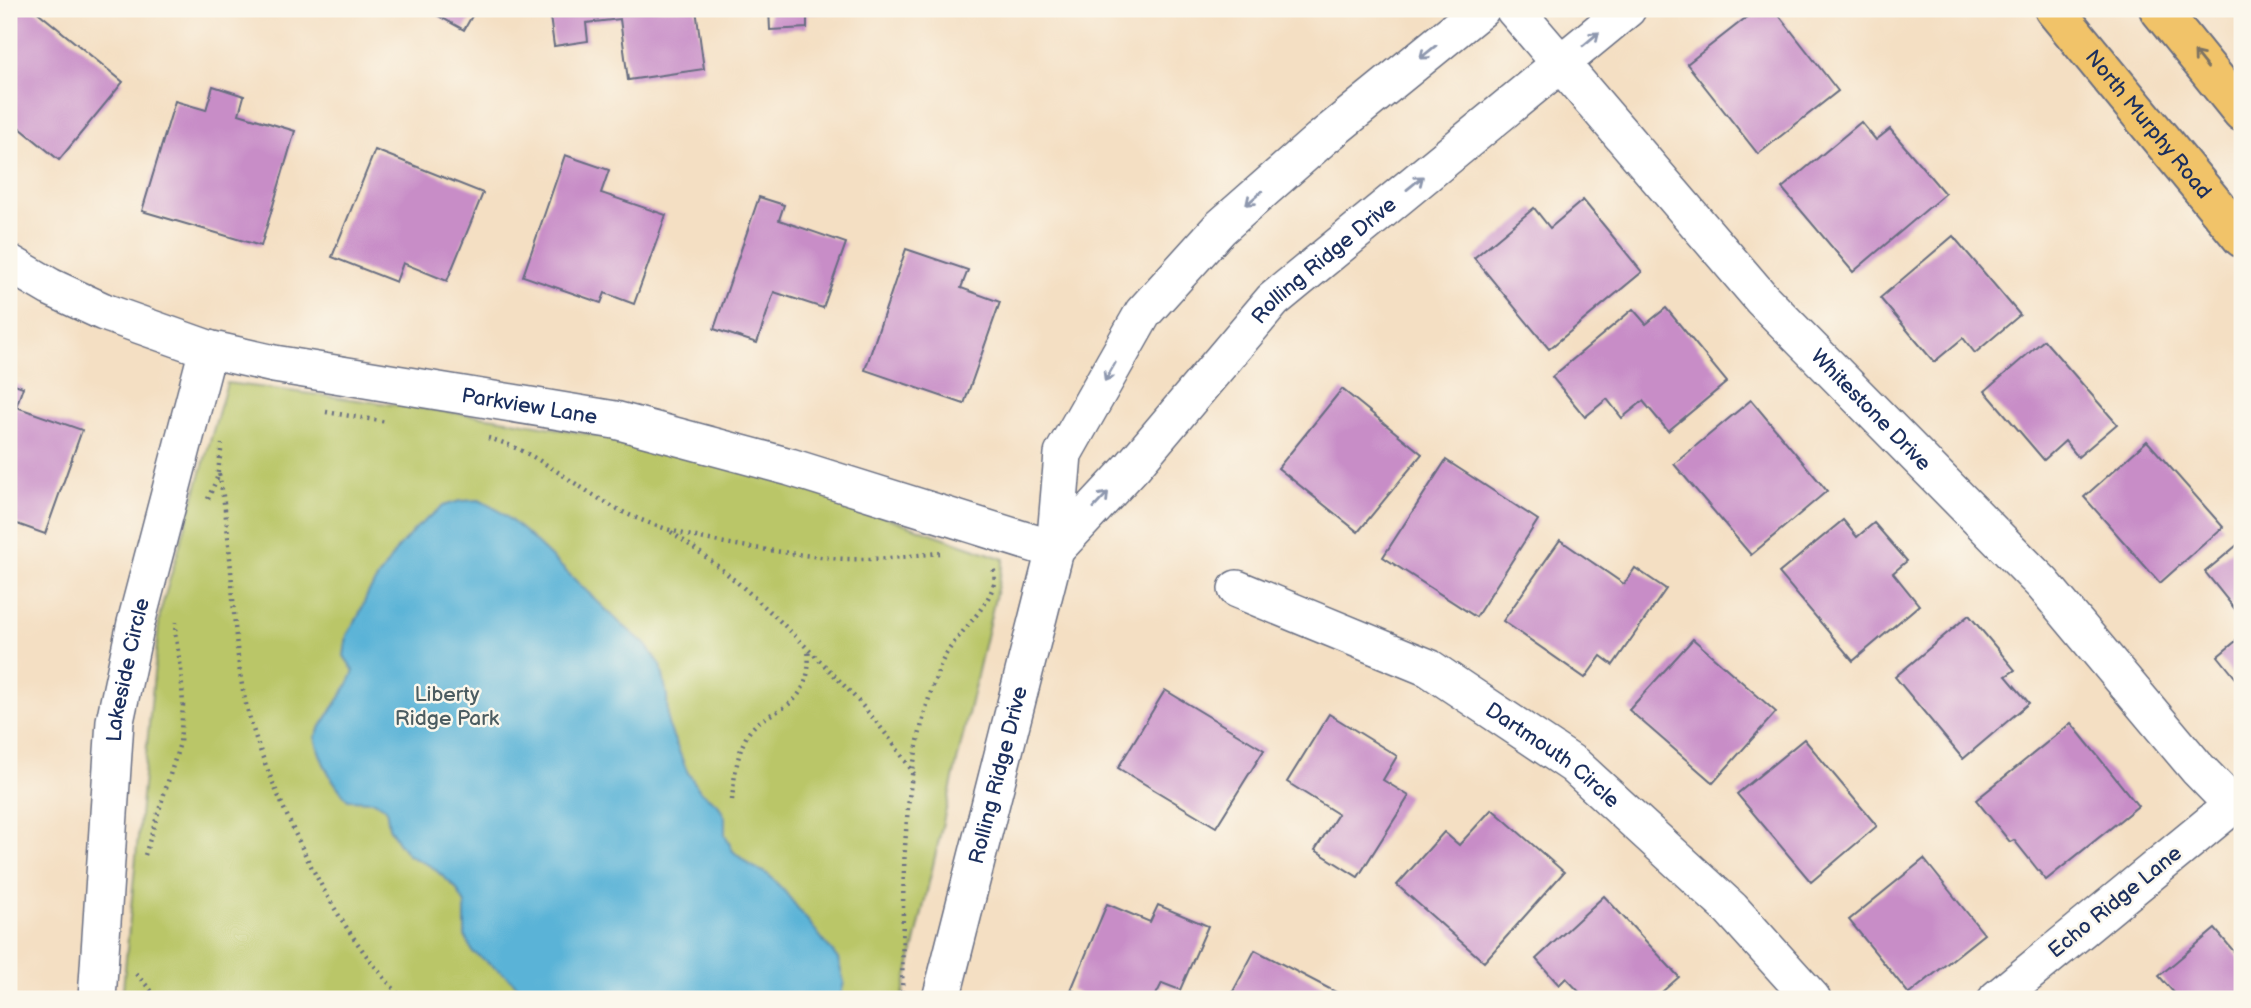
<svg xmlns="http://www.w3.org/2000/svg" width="2251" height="1008" viewBox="0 0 2251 1008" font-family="'Balsamiq Sans',sans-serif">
<rect width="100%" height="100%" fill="#fbf7ec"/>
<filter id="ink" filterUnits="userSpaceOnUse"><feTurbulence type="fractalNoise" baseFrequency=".0143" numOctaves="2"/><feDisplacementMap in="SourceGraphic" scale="14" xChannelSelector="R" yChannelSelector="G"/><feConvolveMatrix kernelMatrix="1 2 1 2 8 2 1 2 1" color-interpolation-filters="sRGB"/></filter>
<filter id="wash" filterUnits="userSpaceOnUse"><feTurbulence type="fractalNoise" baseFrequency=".00686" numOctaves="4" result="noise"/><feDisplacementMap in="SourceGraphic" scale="28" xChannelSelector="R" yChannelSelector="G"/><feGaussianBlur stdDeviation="1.57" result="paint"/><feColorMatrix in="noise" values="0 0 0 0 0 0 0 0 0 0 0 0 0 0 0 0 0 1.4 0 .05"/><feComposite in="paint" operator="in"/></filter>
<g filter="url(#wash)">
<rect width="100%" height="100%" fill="#f4dfc3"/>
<polygon fill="#bac668" stroke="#6a7a63" stroke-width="2" points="227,383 495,418 624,440 781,480 1004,559 902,999 122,999 160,613"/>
<path fill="#5ab3d7" stroke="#3a719a" stroke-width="2" d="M479,500L498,510L525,532L619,622L644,643L661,665L667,696L668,724L687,771L700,791L718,804L725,817V835L733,851L748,864L769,875L785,892L838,959L844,982L840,999H526L521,989L508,977L473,952L465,936V904L456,888L431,866L409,856L399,844L389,827L386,808L374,801L348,800C331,780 321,763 315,737C326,715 345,695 354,671L344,656L347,635L358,617L368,593L397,549L416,528L443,506L460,501Z"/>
<g id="blocks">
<g fill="#c88dc7">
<polygon points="14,9 34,9 123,82 59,160 9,119 9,15"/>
<polygon points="426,9 476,9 464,30"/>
<polygon points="549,9 696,9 704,69 628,80 620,19 586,23 588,41 554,46"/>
<polygon points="769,9 859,9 859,11 807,14 807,28 770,30"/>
<polygon points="1757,9 1774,9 1838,91 1758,154 1687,64"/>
<polygon points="213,86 244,96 239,114 295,131 261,246 142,211 175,101 206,110"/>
<polygon points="1861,122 1876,140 1890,129 1945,194 1853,272 1782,188"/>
<polygon points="375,150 483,193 447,281 403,263 396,282 332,257"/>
<polygon points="565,155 609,170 601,193 666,215 634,304 605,293 601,303 523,276"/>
<polygon points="759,197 784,205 779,220 846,243 823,308 774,292 757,343 714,329"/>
<polygon points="1583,200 1642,272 1549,349 1474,258 1534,208 1550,228"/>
<polygon points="1953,236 2020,315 1975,353 1963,338 1934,362 1880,298"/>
<polygon points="906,249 968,270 961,288 1000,302 964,404 865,370"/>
<polygon points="1666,308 1727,382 1668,431 1643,401 1622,418 1607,399 1585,417 1552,377 1633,309 1646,324"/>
<polygon points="2044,340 2117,424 2078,457 2065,441 2044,460 1985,391"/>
<polygon points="9,382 23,387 16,407 82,430 45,534 9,521"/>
<polygon points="1342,389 1422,454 1358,532 1278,468"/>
<polygon points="1751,400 1827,491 1751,555 1674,464"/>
<polygon points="2147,441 2223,527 2160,583 2084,497"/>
<polygon points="1446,460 1538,520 1476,617 1383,557"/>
<polygon points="1843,520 1857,537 1874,523 1907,561 1893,573 1919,605 1853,661 1779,573"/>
<polygon points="1560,540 1624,584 1635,568 1666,589 1613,665 1601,656 1585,678 1503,621"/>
<polygon points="2242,541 2242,618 2205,572"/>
<polygon points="1969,615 2015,670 2006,676 2029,703 1963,759 1895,677"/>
<polygon points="2242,636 2242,686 2218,656"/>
<polygon points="1693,639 1776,712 1713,783 1629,710"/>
<polygon points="1165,690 1264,750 1216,827 1118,768"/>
<polygon points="1329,714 1397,756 1383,780 1409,796 1358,877 1315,850 1338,814 1287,782"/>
<polygon points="2071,723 2138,806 2046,880 2014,840 2010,842 1976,800"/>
<polygon points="1804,739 1877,826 1811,882 1737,794"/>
<polygon points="1492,809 1564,872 1484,962 1397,885 1444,832 1459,845"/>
<polygon points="1924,859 1984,934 1909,994 1849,920"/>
<polygon points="1604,896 1679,977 1654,999 1586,999 1566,978 1559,985 1536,959"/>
<polygon points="1107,904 1150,922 1158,905 1208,926 1180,990 1162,983 1154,999 1092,999 1071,990"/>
<polygon points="2215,929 2242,961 2242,999 2171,999 2176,995 2159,976"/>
<polygon points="1255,950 1349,999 1229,999"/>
</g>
</g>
</g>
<g filter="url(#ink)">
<use href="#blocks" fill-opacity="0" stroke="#676d81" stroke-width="2"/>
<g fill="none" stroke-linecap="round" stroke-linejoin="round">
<defs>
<g id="minor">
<path id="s1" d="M1514,9L1762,299L2043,584L2197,768L2233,805L1997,999"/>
<path id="s2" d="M9,263L50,287L104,312L208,349L274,364L615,420L790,467L1055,550"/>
<path id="s3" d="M1055,550L1133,466L1273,300L1627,9"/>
<path id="s4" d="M1237,589L1429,668L1574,765L1731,909L1812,999"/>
<path id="s5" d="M97,999L115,721L136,623L208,349"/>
<path id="s6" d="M941,999L1055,550L1063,454L1143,313L1220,228L1320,140L1481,9"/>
</g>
<g id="major">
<path id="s7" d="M2054,9L2242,238"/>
<polyline points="2159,9 2242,112"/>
</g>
</defs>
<use href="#minor" stroke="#676d81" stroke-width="40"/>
<use href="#major" stroke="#676d81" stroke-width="42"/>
<g stroke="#676d81" stroke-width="4.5" stroke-dasharray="2 5" stroke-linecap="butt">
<polyline points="326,412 387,422"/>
<path d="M488,438C538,451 578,490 623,512C673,536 727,544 782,552C810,556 838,560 866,559C891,559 916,555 940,553"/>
<path d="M219,474C232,537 231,601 239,665C245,717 264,763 285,811C317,883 349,941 403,999"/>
<polyline points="208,499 217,478 222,444"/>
<path d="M671,532C723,567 767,607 810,651C849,689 885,728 914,774"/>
<path d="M732,800C734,779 737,749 750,731C757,722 766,717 776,712C803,699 811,678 808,649"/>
<polyline points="145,855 180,743 183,706 181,668 175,633 176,622"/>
<polyline points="136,974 159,999"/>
<path d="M902,999C904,887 898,768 942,662C954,633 1004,598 993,568"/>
</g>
<use href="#minor" stroke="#fff" stroke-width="37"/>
<use href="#major" stroke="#f1c369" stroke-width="38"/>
</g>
<defs><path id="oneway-shaft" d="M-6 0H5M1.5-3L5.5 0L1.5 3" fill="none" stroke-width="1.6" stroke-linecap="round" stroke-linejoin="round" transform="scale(1.75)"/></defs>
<g stroke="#8d97ae">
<use href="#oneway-shaft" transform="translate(1591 39) rotate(-40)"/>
<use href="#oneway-shaft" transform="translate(1428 52) rotate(141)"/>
<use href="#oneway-shaft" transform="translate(1415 183) rotate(-39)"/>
<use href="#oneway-shaft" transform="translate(1254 198) rotate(139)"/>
<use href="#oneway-shaft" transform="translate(1110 372) rotate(120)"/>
<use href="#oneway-shaft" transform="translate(1101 500) rotate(-47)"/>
</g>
<use stroke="#7b7263" href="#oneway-shaft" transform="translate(2201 60) rotate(-129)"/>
</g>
<g text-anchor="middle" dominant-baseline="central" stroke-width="5" stroke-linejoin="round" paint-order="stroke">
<g font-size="21" fill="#1b2f5e" stroke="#fbf7ec">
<text stroke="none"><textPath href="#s7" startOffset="149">North Murphy Road</textPath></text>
<text stroke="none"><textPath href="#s3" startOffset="396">Rolling Ridge Drive</textPath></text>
<text stroke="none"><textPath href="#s2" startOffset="544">Parkview Lane</textPath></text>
<text stroke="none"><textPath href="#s1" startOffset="537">Whitestone Drive</textPath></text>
<text stroke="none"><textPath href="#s5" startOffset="331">Lakeside Circle</textPath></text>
<text stroke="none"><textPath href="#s4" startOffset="359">Dartmouth Circle</textPath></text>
<text stroke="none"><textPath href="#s6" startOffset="231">Rolling Ridge Drive</textPath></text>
<text transform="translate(2115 902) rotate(-39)">Echo Ridge Lane</text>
</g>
<g font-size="21" fill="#4b5c61" stroke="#fbf7ec">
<text x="447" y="694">Liberty<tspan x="447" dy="24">Ridge Park</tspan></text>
</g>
</g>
<rect width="2251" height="1008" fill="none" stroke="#fbf7ec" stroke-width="35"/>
</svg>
